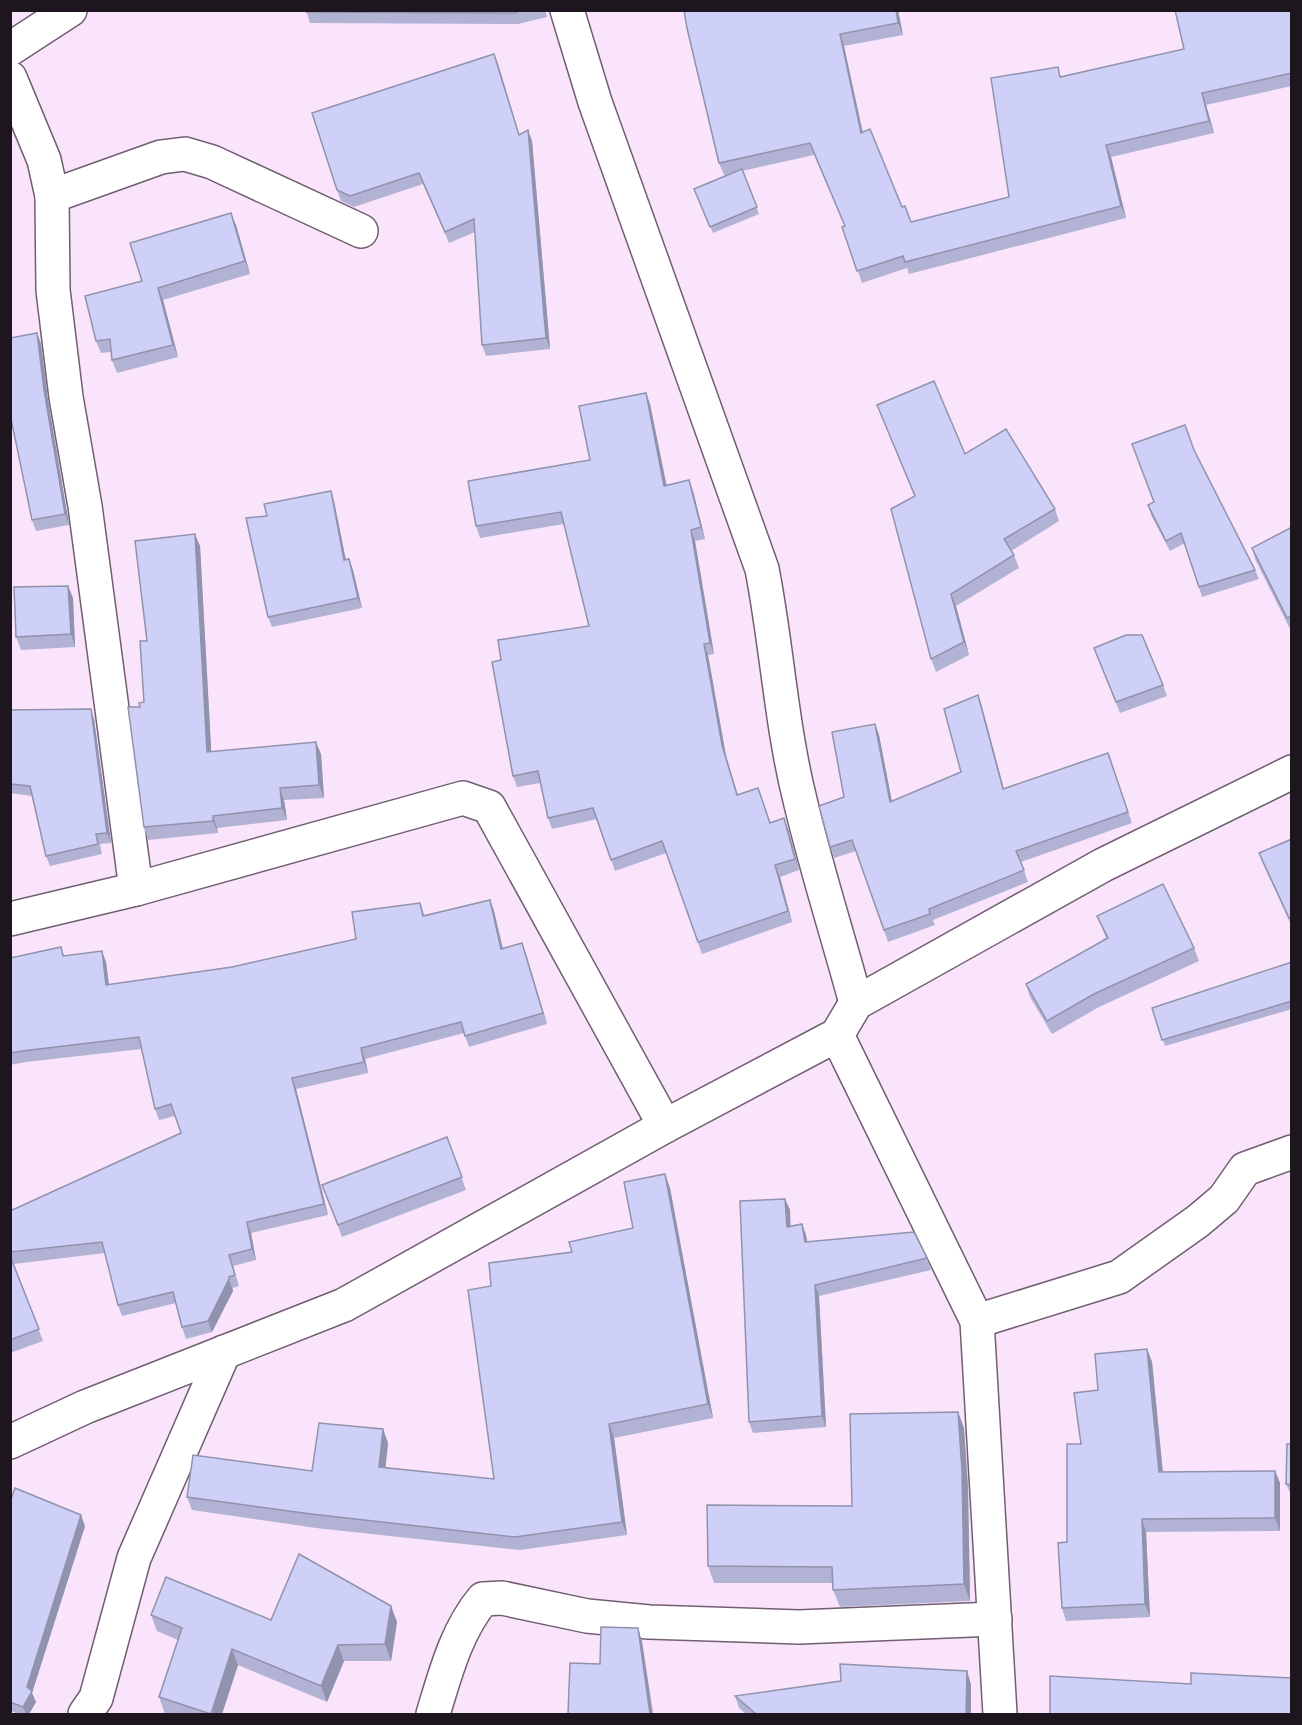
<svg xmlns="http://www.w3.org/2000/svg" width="1302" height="1725" viewBox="0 0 1302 1725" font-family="Lato,sans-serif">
<rect width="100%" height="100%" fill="#fae4fb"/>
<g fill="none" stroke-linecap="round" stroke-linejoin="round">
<defs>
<g id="minor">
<path d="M567,10L595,102L762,569C777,646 781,724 800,800C816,868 838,936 856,1003"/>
<polyline points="10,49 70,10"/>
<polyline points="10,78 44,160 52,196 53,290 66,397 85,506 136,889"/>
<polyline points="52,196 161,157 185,154 212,162 361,231"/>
<polyline points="10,919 136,889 463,798 489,807 665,1126"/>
<polyline points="837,1035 977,1321 1000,1714"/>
<polyline points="977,1321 1119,1277 1198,1221 1224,1199 1245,1169 1292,1152"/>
<polyline points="10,1442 85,1407 344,1305 665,1126 837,1035 856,1003 1103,865 1292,772"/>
<polyline points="85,1714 96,1698 134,1558 224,1352"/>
<path d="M433,1714C445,1675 456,1631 483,1599L502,1598L587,1616L649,1622L799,1627L995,1619"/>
</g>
</defs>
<use href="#minor" stroke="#715e72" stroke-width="36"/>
<use href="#minor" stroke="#fff" stroke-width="33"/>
</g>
<g fill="#b2b3d4">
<polygon points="306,10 545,10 547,17 518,24 310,23"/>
<polygon points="684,10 898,10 903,35 844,46 863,132 911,222 1009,197 1062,77 1184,49 1292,10 1292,86 1206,105 1214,133 1111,157 1126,218 909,274 907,268 862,283 842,227 845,227 814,155 742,171 759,214 713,233 697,195 730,174 724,175 719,163"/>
<polygon points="498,64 519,134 528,130 532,141 550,349 486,356 482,345 475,232 449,243 423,184 354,207 341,201 337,190"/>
<polygon points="236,225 250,274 163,300 178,357 117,373 112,360 111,352 101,353 96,341 142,281"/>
<polygon points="37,333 41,344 48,400 69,525 36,531 32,520"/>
<polygon points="646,393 650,404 666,485 693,491 705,539 695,541 714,654 708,655 726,756 738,795 770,823 788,829 799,870 780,877 792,922 702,954 666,853 615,871 597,819 552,829 548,818 540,783 517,787 513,776 501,660 589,626 564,524 480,538 476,526 590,460"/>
<polygon points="877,405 965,454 1055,509 1059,521 1011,551 1014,555 1019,568 956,606 969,655 936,672 931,659 915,496"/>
<polygon points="1194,450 1255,570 1259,579 1202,597 1185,543 1170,551 1151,515 1148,505 1154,502"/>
<polygon points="331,491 334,501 346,560 353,570 362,608 272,627 268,617 267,516"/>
<polygon points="1292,527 1291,631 1256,561 1252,548"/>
<polygon points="200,546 211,751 321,754 324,798 284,800 287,820 217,828 218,833 148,840 144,827 140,707 144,702 147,641"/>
<polygon points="68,586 73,598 75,647 21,650 16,637"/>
<polygon points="1094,648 1163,685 1167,696 1120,713"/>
<polygon points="978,695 982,707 1004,789 1108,753 1132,823 1021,862 1028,882 933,920 935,925 888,942 856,851 834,858 830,847 844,797 875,724 879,735 892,801 961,772"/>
<polygon points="10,710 94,719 111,843 100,844 102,854 50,866 46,856 32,796 10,793"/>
<polygon points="1292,839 1292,927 1264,866 1259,853"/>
<polygon points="490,900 494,911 503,948 522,943 547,1024 469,1047 464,1033 365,1059 368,1073 296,1089 328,1215 251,1233 256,1260 233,1266 239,1286 233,1288 233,1291 212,1332 186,1339 182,1327 176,1303 122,1316 118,1305 105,1253 14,1264 43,1341 10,1353 10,1211 181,1133 175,1116 159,1120 155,1109 141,1049 26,1062 10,1065 10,958 61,947 64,956 106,962 109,984 232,967 356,939 420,903 425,916"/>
<polygon points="1097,916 1194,948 1199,961 1099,1007 1052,1034 1030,997 1026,984 1106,938"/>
<polygon points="1292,962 1292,1009 1165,1046 1152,1008"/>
<polygon points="447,1137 466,1190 342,1237 322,1185"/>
<polygon points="670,1188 713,1418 614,1438 627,1535 520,1550 316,1528 192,1510 187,1497 312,1471 383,1429 388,1443 385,1468 494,1479 491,1286 572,1252 633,1228"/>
<polygon points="785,1199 790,1210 790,1226 802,1224 806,1235 807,1242 927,1258 931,1270 819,1296 826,1427 753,1433 749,1422"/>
<polygon points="1147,1349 1152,1362 1163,1472 1275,1471 1280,1483 1280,1531 1146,1532 1150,1617 1066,1621 1062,1608 1067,1542 1081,1444 1098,1390"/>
<polygon points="958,1412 964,1428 968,1488 970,1601 840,1607 833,1590 833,1583 714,1583 708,1566 852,1506"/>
<polygon points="1292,1444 1292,1497 1286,1484"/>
<polygon points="10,1502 85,1526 32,1693 36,1702 29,1714 19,1714 10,1711"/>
<polygon points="391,1606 397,1622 391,1661 344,1661 327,1702 238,1665 222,1714 165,1714 159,1697 178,1640 157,1631 151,1615 271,1620"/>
<polygon points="971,1684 971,1714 746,1714 739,1708 735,1696"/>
</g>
<g fill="#9192ad">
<polygon points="896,10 898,10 903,35 898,23"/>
<polygon points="840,34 844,46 865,145 861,133"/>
<polygon points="494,54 498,64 522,146 519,135"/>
<polygon points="1202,93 1206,105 1214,133 1209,121"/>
<polygon points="528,130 532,141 550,349 546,338"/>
<polygon points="1106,145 1111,157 1126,218 1121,206"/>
<polygon points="231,213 236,225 250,274 245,261"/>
<polygon points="158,288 163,300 178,357 173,345"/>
<polygon points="37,333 41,344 48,400 69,525 65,514 44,390"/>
<polygon points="646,393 650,404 669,497 664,486"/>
<polygon points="689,480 693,491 705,539 701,527"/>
<polygon points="331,491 334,501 348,571 344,560"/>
<polygon points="691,530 695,541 714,654 710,643"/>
<polygon points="195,534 200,546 212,764 207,752"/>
<polygon points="349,559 353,570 362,608 358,598"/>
<polygon points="68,586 73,598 75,647 71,634"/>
<polygon points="951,594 956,606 969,655 964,642"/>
<polygon points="704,644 708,655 726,756 741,806 722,745"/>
<polygon points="978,695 982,707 1007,801 1003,789"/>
<polygon points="91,709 94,719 111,843 107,833"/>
<polygon points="875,724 879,735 894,813 890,802"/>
<polygon points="316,742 321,754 324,798 319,785"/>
<polygon points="280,788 284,800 287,820 282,808"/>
<polygon points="213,816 217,828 218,833 213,821"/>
<polygon points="784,818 788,829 799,870 795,859"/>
<polygon points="775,865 780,877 792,922 788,911"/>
<polygon points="490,900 494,911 505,960 501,949"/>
<polygon points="522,943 526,954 547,1024 543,1013"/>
<polygon points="102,951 106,962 110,996 106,985"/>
<polygon points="361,1048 365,1059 368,1073 364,1062"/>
<polygon points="292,1078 296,1089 328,1215 324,1204"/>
<polygon points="665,1174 670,1188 713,1418 708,1404"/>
<polygon points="785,1199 790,1210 791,1238 787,1227"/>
<polygon points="247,1222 251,1233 256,1260 252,1249"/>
<polygon points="802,1224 806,1235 809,1253 805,1242"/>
<polygon points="229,1279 233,1291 212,1332 208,1321"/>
<polygon points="815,1285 819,1296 826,1427 822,1416"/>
<polygon points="1147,1349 1152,1362 1164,1485 1159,1472"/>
<polygon points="958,1412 964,1428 968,1488 970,1601 964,1584"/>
<polygon points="609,1424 614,1438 627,1535 622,1522"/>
<polygon points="383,1429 388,1443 384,1481 379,1467"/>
<polygon points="1275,1471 1280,1483 1280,1531 1275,1518"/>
<polygon points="81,1515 85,1526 32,1693 36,1702 29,1714 26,1714 23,1707 27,1687"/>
<polygon points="1142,1519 1146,1532 1150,1617 1145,1604"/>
<polygon points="391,1606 397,1622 391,1661 385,1644"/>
<polygon points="638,1628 642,1641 653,1714 650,1714"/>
<polygon points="338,1645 344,1661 327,1702 321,1686"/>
<polygon points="232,1649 238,1665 222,1714 211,1714"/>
<polygon points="967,1671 971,1684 971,1714 966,1714"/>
</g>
<g fill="#cfd0f7" stroke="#9192ad" stroke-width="1.5">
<polygon points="306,10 523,10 514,13 306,12"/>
<polygon points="684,10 896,10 898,23 840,34 861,133 870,129 902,207 905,206 911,222 1009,197 991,78 1058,67 1060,77 1184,49 1175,10 1292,10 1292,73 1202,93 1209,121 1106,145 1121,206 905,262 903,256 857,271 842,227 845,226 810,143 719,163 687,28"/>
<polygon points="494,54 519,135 528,130 546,338 482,345 474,219 445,232 419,173 350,196 337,190 312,113"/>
<polygon points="742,169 757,207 710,227 694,189"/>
<polygon points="231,213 245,261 158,288 173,345 112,360 110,339 96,341 85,296 142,281 130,243"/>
<polygon points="37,333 44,390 65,514 32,520 10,414 10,338"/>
<polygon points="934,381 965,454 1006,429 1055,509 1004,539 1014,555 951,594 964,642 931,659 891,509 915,496 877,405"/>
<polygon points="646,393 664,486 689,480 701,527 691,530 710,643 704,644 722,745 737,795 758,788 770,823 784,818 795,859 775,865 788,911 698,942 662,841 611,860 593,808 548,818 538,771 513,776 492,662 501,660 498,640 589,626 561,512 476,526 468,481 590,460 579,406"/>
<polygon points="1185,425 1194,450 1255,570 1199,587 1181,533 1166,541 1148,505 1154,502 1132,444"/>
<polygon points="331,491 344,560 349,559 358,598 268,617 246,518 267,516 264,504"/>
<polygon points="1292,527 1292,616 1287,618 1252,548"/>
<polygon points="195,534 207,752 316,742 319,785 280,788 282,808 213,816 213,821 144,827 128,707 140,707 139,703 144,702 140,641 147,641 135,541"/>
<polygon points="68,586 71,634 16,637 14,587"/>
<polygon points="1126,635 1142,635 1163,685 1116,702 1094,648"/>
<polygon points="978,695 1003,789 1108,753 1128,812 1016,851 1024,870 929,909 930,914 884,930 852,840 830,847 819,806 844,797 832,732 875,724 890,802 961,772 944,709"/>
<polygon points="91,709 107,833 96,834 98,844 46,856 30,786 10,784 10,710"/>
<polygon points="1292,839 1292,917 1289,918 1259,853"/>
<polygon points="1163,884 1194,948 1094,994 1047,1021 1026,984 1108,938 1097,916"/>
<polygon points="490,900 501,949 522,943 543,1013 465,1036 461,1022 361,1048 364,1062 292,1078 324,1204 247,1222 252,1249 229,1255 235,1275 229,1277 229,1279 208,1321 182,1327 173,1292 118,1305 102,1242 10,1252 10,1211 181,1133 171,1104 155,1109 139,1037 22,1051 10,1053 10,958 61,947 63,956 102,951 106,985 232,967 356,939 352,912 420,903 423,916"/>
<polygon points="1292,962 1292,1001 1162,1040 1152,1008"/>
<polygon points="447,1137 462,1177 338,1225 322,1185"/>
<polygon points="665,1174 708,1404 609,1424 622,1522 515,1537 311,1514 187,1497 193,1455 312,1471 319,1423 383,1429 379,1467 494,1479 468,1290 491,1286 489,1263 572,1252 569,1242 633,1228 624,1182"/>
<polygon points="785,1199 787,1227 802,1224 805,1242 914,1232 927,1258 815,1285 822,1416 749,1422 740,1201"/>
<polygon points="10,1256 39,1329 10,1340"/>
<polygon points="1147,1349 1159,1472 1275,1471 1275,1518 1142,1519 1145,1604 1062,1608 1058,1543 1067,1542 1067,1444 1081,1444 1074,1393 1098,1390 1095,1354"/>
<polygon points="958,1412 962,1471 964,1584 833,1590 832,1567 708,1566 707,1505 852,1506 850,1414"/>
<polygon points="1287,1444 1292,1444 1292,1485 1286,1484"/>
<polygon points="15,1488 81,1515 27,1687 32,1691 23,1707 10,1702 10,1502"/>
<polygon points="299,1554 391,1606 385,1644 338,1645 321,1686 232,1649 211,1714 159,1697 182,1628 151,1615 166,1577 271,1620"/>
<polygon points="601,1627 638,1628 650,1714 568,1714 570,1663 600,1664"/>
<polygon points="840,1664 967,1671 966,1714 756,1714 735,1696 841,1681"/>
<polygon points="1191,1673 1292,1678 1292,1714 1050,1714 1050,1676 1191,1684"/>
</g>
<rect width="1302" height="1725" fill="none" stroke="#1e161e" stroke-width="24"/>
</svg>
